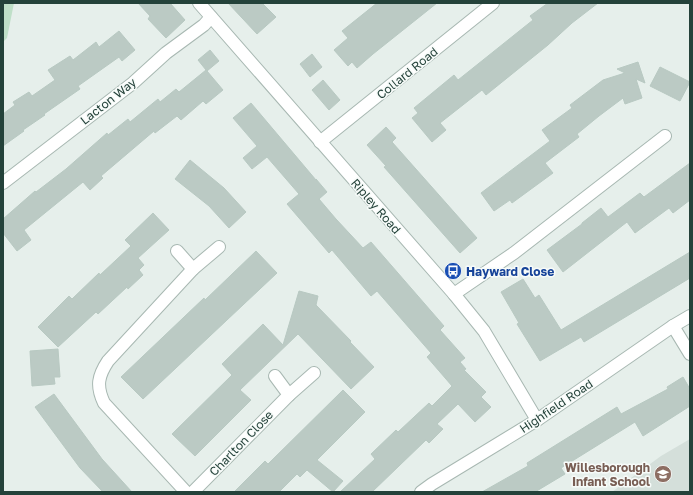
<svg xmlns="http://www.w3.org/2000/svg" width="693" height="495" viewBox="0 0 693 495" font-family="'Golos Text',sans-serif">
<rect width="100%" height="100%" fill="#e6efeb"/>
<polygon fill="#d4dfda" points="690,439 690,492 612,492 661,456"/>
<polygon fill="#bfe0c8" points="3,3 14,3 7,38 3,42"/>
<g fill="#bbcac4" stroke="#b8c9c2">
<polygon points="138,3 170,3 185,20 166,38 148,19 150,16"/>
<polygon points="228,3 262,3 276,17 257,34"/>
<polygon points="377,3 437,3 373,54 357,68 352,62 348,66 334,50 348,38 342,31"/>
<polygon points="548,3 598,3 572,23 548,45 486,95 482,90 440,123 446,130 432,142 412,118 418,113 414,108 454,75 458,80 533,20 530,16"/>
<polygon points="119,31 135,50 122,61 119,57 78,86 80,89 44,114 45,115 23,130 24,131 3,146 3,114 15,105 13,102 29,92 32,96 55,80 48,70 70,56 73,60 96,42 99,47"/>
<polygon points="210,50 219,61 207,71 223,90 206,104 203,101 181,120 177,116 155,133 154,131 101,176 103,178 90,190 83,182 24,230 31,240 17,251 3,233 3,219 35,191 36,192 66,169 107,133 108,135 128,119 130,122 158,99 160,102 176,89 179,92 206,70 198,60"/>
<polygon points="312,54 322,67 310,77 300,64"/>
<polygon points="638,62 645,83 636,79 642,98 625,104 623,98 599,116 577,134 579,137 545,163 553,173 512,203 510,200 494,211 481,193 550,141 542,130 572,108 570,105 603,80 625,73 617,69"/>
<polygon points="660,67 690,82 680,101 650,86"/>
<polygon points="323,80 340,100 329,110 312,90"/>
<polygon points="251,103 316,180 316,179 327,192 319,199 336,219 363,248 371,242 444,326 440,330 465,358 460,362 466,369 464,370 486,392 481,397 491,407 475,422 458,404 437,424 443,429 429,443 426,440 372,492 340,492 375,459 371,454 396,430 398,432 429,403 432,406 452,386 427,357 431,353 377,291 371,296 332,250 329,253 287,204 299,194 267,157 252,169 243,158 257,146 233,118"/>
<polygon points="386,127 396,138 392,142 477,238 460,253 384,167 386,166 367,145"/>
<polygon points="190,160 224,188 246,212 229,228 209,206 175,179"/>
<polygon points="690,163 690,200 673,213 669,208 635,233 627,222 563,272 547,250 582,224 582,223 601,208 608,217 640,193 644,197"/>
<polygon points="153,213 169,230 138,258 144,265 139,270 143,275 128,289 127,287 98,314 96,312 58,347 38,327 69,296 72,299 99,273 100,275 131,246 125,240"/>
<polygon points="256,251 277,273 143,399 121,377 204,298 205,300"/>
<polygon points="690,252 690,278 685,281 584,342 581,337 540,361 517,324 519,323 501,292 523,279 535,298 539,295 561,330"/>
<polygon points="299,291 318,296 316,305 351,341 350,342 374,367 351,389 298,334 240,390 251,400 195,456 172,434 232,375 222,364 263,324 283,345"/>
<polygon points="58,349 60,377 54,377 55,384 32,386 30,351"/>
<polygon points="683,377 690,389 690,406 643,436 635,422 561,468 565,474 535,492 482,492 528,466 527,463 617,407 621,414 668,389 667,387"/>
<polygon points="343,390 365,412 317,460 343,481 333,492 307,470 300,477 297,474 279,492 234,492 265,461 268,464"/>
<polygon points="54,394 102,459 132,492 103,492 80,468 35,407"/>
</g>
<g fill="none" stroke-linecap="round" stroke-linejoin="round">
<defs>
<g id="minor">
<polyline points="199,3 454,294 484,331 537,420"/>
<polyline points="320,142 493,3"/>
<polyline points="3,183 133,83 166,53 204,25 211,17"/>
<polyline points="177,251 193,269"/>
<polyline points="454,294 514,253 665,136"/>
<polyline points="673,326 690,354"/>
<polyline points="275,376 289,395"/>
<path d="M186,492L104,403C96,386 98,376 108,361L193,269L219,247"/>
<polyline points="193,492 289,395 314,373"/>
<polyline points="421,492 432,484 537,420 673,326 690,316"/>
</g>
</defs>
<use href="#minor" stroke="#a8b8b2" stroke-width="14"/>
<use href="#minor" stroke="#fff" stroke-width="12"/>
</g>
<defs>
<symbol id="bus-disc" viewBox="-11 -11 22 22"><circle r="9.5" fill="#1a4fb4" stroke="#f7fbf9"/><path d="M-5-6H5V4H4V6H2V4H-2V6H-4V4H-5ZM-3.5-4V0h7V-4ZM-3.5 1.2v1.5H-2V1.2ZM2 1.2v1.5H3.5V1.2Z" fill="#fff"/></symbol>
<symbol id="school-disc" viewBox="-11 -11 22 22"><circle r="9.5" fill="#8d6e63" stroke="#f7fbf9"/><path d="M0-5L7-2L0 1L-7-2ZM-4 1L0 2.5L4 1V4Q0 6-4 4Z" fill="#fff"/></symbol>
</defs>
<g fill-rule="evenodd">
<use href="#bus-disc" x="443" y="261" width="20" height="20"/>
<use href="#school-disc" x="653" y="464" width="20" height="20"/>
</g>
<g text-anchor="middle" dominant-baseline="central" stroke-width="3" stroke-linejoin="round" paint-order="stroke">
<g font-size="12" fill="#24423a" stroke="#f7fbf9">
<text transform="translate(407 73) rotate(-39)">Collard Road</text>
<text transform="translate(108 101) rotate(-38)">Lacton Way</text>
<text transform="translate(376 206) rotate(49)">Ripley Road</text>
<text transform="translate(556 406) rotate(-34)">Highfield Road</text>
<text transform="translate(241 443) rotate(-46)">Charlton Close</text>
</g>
<g font-size="12" font-weight="bold" fill="#164399" stroke="#f7fbf9" text-anchor="start">
<text x="466" y="271">Hayward Close</text>
</g>
<g font-size="12" font-weight="bold" fill="#785e54" stroke="#f7fbf9" text-anchor="end">
<text x="650" y="467">Willesborough<tspan x="650" dy="14">Infant School</tspan></text>
</g>
</g>
<rect width="693" height="495" fill="none" stroke="#24423a" stroke-width="8"/>
</svg>
